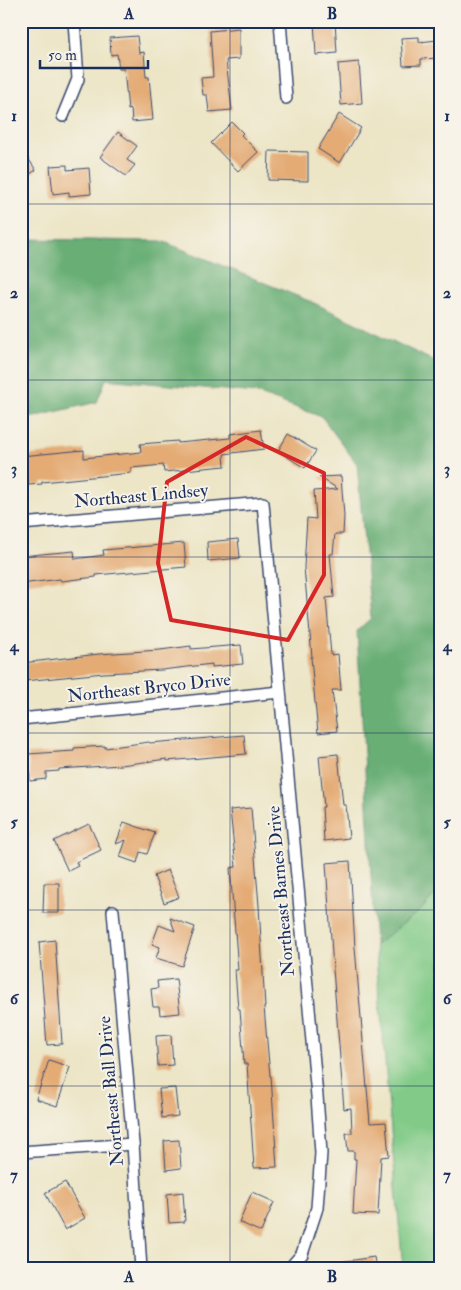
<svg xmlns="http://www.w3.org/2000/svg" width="461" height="1290" viewBox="0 0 461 1290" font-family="'IM FELL Double Pica',serif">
<rect width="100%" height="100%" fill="#f7f3e8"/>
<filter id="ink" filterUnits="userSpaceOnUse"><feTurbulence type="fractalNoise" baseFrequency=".02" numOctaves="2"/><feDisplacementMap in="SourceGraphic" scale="10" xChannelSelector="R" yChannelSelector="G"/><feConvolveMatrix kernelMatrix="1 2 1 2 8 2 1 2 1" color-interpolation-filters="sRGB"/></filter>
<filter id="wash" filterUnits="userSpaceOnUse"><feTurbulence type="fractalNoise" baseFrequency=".0096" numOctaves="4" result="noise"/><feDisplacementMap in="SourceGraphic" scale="20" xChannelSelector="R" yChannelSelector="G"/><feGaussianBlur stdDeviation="1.12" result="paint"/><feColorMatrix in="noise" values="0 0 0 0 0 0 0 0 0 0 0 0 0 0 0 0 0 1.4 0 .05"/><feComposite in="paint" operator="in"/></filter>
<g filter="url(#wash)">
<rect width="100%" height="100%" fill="#ece5c6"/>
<polygon fill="#81ca87" stroke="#4e7c72" points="440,888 440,1269 403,1269 375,945 421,910"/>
<polygon fill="#68ae74" stroke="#426e69" points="21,239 162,241 314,303 440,364 440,888 421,910 375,945 357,631 371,618 357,464 322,417 257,393 106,379 97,402 21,420"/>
<g id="blocks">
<g fill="#e4ab75">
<polygon points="314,21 335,21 337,53 316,55"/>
<polygon points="239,28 239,59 226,60 232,110 209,112 207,95 203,95 201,78 213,77 210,31"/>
<polygon points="137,36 139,53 144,52 146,77 149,77 153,120 132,122 131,109 128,110 124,69 119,69 117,54 111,55 110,38"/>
<polygon points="419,37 419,42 438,40 439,58 421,59 421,65 403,66 401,38"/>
<polygon points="359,62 362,103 341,105 338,64"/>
<polygon points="339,114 361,128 340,163 318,149"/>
<polygon points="232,122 243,133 241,135 258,152 238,171 211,143"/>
<polygon points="118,132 137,146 127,160 135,165 126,176 100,157"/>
<polygon points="21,148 36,170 21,180"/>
<polygon points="269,151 308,152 308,181 268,180"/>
<polygon points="67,165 67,170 89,168 91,194 69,196 69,192 53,194 50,166"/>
<polygon points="261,430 264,449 224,454 225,466 164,472 163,465 131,468 131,473 42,482 42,484 28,485 28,479 21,480 21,456 84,450 84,458 141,452 140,444 178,441 178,443 230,438 230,434"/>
<polygon points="288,434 316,451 305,468 278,451"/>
<polygon points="341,476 344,516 343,534 335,534 333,554 330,554 334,597 326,598 331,655 338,654 341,690 332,690 337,731 318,733 315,702 311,657 312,657 304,567 307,518 316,519 314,491 338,489 319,477"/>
<polygon points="238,539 240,558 208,561 207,542"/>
<polygon points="184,543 186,567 96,575 96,577 61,581 60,579 21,584 21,556 74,551 75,559 104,555 103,550"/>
<polygon points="241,645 243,664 212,667 212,664 162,670 104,673 24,681 22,663 99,654 160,650 191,646 191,649"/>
<polygon points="244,735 246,754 167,761 167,759 121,765 59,769 59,771 46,772 46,779 30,781 28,754 74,751 74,748 105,746 105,748 149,742 150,743"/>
<polygon points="338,754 343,805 346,805 349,838 324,841 322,807 324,807 319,756"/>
<polygon points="251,808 259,906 265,1007 264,1007 270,1076 271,1076 277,1167 254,1168 247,1064 244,1064 240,1009 238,1009 235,970 238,970 230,868 236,867 230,810"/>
<polygon points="124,822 155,833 147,854 140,852 137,863 120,857 126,840 116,844"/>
<polygon points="89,824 101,850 76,862 78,866 68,871 54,841"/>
<polygon points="350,861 355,948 370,1123 386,1122 388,1145 389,1156 381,1157 378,1215 353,1214 356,1159 354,1159 354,1151 348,1151 346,1133 352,1133 351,1108 344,1109 333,969 326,863"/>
<polygon points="168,870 179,897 164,903 154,876"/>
<polygon points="44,883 59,883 59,913 43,913"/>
<polygon points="170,918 195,927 182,966 156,958 160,947 152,944 159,925 175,931"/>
<polygon points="55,940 62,1044 47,1045 39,942"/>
<polygon points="176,979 180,1013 160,1015 159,1007 153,1007 151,989 158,988 157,981"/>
<polygon points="171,1035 173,1065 158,1066 156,1036"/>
<polygon points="49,1060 70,1067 57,1106 36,1099"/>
<polygon points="175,1088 178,1116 162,1118 159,1089"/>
<polygon points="179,1140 181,1168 166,1170 164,1141"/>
<polygon points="65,1182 85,1218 65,1230 45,1193"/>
<polygon points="183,1192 185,1222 169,1223 167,1194"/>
<polygon points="252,1192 274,1202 261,1232 239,1222"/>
<polygon points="374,1257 376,1269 342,1269 341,1262"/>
</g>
</g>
</g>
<g filter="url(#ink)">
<use href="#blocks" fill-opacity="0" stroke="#3a4a6e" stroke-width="1"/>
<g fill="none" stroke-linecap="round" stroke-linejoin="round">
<defs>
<g id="street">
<polyline points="280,21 286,98"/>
<polyline points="63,116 78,79 74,21"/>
<polyline points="21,524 263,503 317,1096 321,1153 317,1208 302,1254 289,1269"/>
<polyline points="21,719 280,692"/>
<polyline points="113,911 133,1144 141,1269"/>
<polyline points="21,1152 133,1144"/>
</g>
</defs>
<use href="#street" stroke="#3a4a6e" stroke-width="14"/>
<use href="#street" stroke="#fff" stroke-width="11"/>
</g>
</g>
<path fill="none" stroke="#d62828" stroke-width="4" stroke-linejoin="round" d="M246,437L324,473V575L288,640L171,620L158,563L167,482Z"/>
<path fill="none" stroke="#1b2f5e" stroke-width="1" stroke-opacity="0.55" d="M230,21V1269M21,204H440M21,380H440M21,557H440M21,733H440M21,910H440M21,1086H440"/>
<g text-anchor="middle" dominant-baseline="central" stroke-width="4" stroke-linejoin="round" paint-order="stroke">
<g font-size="18" fill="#1b2f5e" stroke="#f7f3e8">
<text transform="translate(141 496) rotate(-5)">Northeast Lindsey</text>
<text transform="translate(149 688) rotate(-6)">Northeast Bryco Drive</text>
<text transform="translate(281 891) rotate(-95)">Northeast Barnes Drive</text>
<text transform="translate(111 1091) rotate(-95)">Northeast Ball Drive</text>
</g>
</g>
<rect width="461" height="1290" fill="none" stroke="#f7f3e8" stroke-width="55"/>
<path d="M40 60v8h108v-8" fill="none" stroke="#1b2f5e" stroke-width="2.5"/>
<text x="48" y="60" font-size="15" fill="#1b2f5e" stroke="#f7f3e8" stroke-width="4" paint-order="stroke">50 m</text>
<rect x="28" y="28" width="406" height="1234" fill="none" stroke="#1b2f5e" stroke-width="2"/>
<g font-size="16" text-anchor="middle" font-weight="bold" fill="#1b2f5e">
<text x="129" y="19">A</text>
<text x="332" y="19">B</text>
<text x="14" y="121">1</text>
<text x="447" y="121">1</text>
<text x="14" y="298">2</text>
<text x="447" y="298">2</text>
<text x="14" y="474">3</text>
<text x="447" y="474">3</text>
<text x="14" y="651">4</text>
<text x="447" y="651">4</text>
<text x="14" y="827">5</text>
<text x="447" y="827">5</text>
<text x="14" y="1004">6</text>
<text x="447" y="1004">6</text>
<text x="14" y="1180">7</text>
<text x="447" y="1180">7</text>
<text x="129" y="1282">A</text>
<text x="332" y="1282">B</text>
</g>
</svg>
